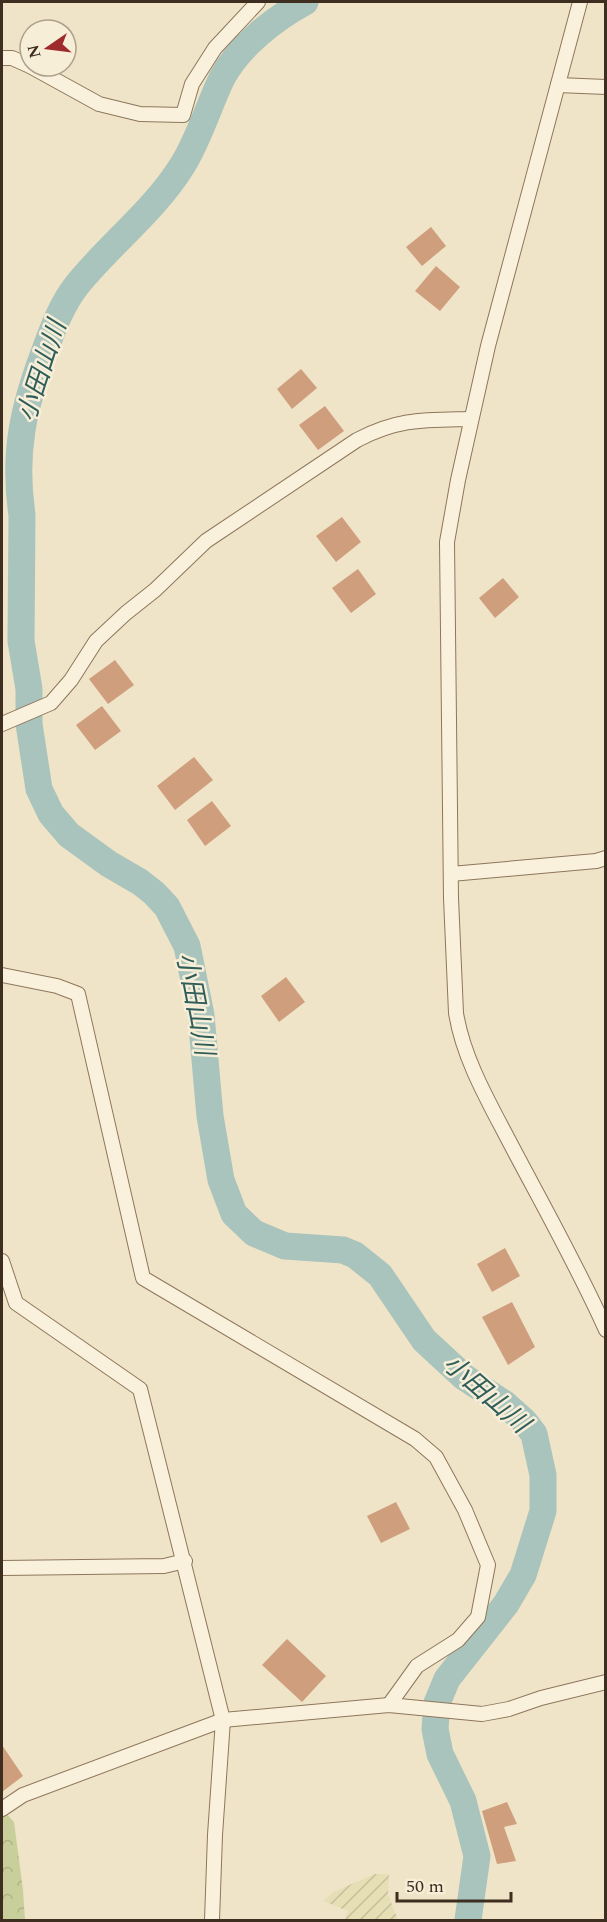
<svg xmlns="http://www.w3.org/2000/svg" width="607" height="1922" viewBox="0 0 607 1922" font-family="Spectral,'Noto Sans JP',serif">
<defs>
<pattern id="farmland-furrows" width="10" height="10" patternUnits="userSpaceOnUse" patternTransform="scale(1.5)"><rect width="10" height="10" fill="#e6deb5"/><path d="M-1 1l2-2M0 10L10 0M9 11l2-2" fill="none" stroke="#c6bf9b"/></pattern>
<pattern id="forest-crowns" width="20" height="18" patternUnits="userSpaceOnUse" patternTransform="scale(1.5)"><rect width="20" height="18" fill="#c9cf9b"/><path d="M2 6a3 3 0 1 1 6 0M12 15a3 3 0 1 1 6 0" fill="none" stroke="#aeb285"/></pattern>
</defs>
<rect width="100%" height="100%" fill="#f0e4c8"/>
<polygon fill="url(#farmland-furrows)" points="375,1874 389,1874 388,1894 398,1920 345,1920 348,1911 323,1901 333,1892"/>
<polygon fill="url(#forest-crowns)" points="2,1809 14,1822 23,1890 25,1920 2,1920"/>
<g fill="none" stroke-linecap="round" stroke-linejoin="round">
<path stroke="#a9c4bc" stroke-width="27" d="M305,2C274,19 239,46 222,78C208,107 199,139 182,166C154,211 110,244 77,285C62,304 53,328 45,350C23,408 13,453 22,515L21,641L29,689V724L39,789L51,814L69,835L109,864L140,882L154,893L167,907L187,946L201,1015L210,1116L221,1180L234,1214L254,1233L285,1246L343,1250L355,1255L380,1275L424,1340L464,1377L505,1404L524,1421L534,1434L543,1475V1511L523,1575L506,1604L447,1679L437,1703L435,1729L440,1754L463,1801L477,1856L468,1920"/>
</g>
<g fill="#cf9f7d">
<polygon points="431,227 446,246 422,266 406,247"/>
<polygon points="436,266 460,287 440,311 415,291"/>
<polygon points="301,369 317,388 292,409 277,389"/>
<polygon points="325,406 344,431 318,450 299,425"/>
<polygon points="342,517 361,542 336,562 316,536"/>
<polygon points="358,569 376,594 351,613 332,588"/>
<polygon points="503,578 519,597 495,618 479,598"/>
<polygon points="115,660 134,685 108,704 89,679"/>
<polygon points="102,706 121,731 95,750 76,725"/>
<polygon points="194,757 213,780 175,810 157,786"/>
<polygon points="212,801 231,826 205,846 187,820"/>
<polygon points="286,977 305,1002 279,1022 261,996"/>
<polygon points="505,1248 520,1276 492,1292 477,1264"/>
<polygon points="512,1302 535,1347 508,1365 482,1317"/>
<polygon points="396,1502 410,1529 381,1543 367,1516"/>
<polygon points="287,1639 326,1676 302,1702 262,1665"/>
<polygon points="2,1745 23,1776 2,1792"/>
<polygon points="507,1802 517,1824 504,1827 516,1861 497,1864 482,1811"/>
</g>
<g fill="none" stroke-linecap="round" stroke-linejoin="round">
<defs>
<g id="minor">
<path d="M580,2L488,346L458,480L447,542L451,898L456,1013C463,1057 487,1099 508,1139C541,1202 577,1265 606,1330"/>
<polyline points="2,58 12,58 30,66"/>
<polyline points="30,66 99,104 140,114 183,115 192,84 215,48 258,2"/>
<polyline points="558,85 606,87"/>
<path d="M2,724L51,703L71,680L96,641L126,613L155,590L206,541L357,440C399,418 425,420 471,419"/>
<polyline points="451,874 596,861 606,858"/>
<polyline points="2,975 57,986 78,994 143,1278 415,1439 436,1457 465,1510 488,1565 478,1617 458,1640 417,1666 389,1705"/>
<polyline points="2,1261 16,1303 140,1389 223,1720 215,1835 212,1920"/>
<polyline points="2,1568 164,1566 185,1561"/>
<polyline points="2,1809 23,1795 223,1720 389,1705 482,1714 509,1709 541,1698 606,1682"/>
</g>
</defs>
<use href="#minor" stroke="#8d765c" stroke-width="16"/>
<use href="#minor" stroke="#faf1dc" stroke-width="14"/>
</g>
<g text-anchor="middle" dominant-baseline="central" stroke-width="5" stroke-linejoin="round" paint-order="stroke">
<g font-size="26" font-style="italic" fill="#2f5d5a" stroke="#f7eed8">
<text transform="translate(42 371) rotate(-72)">小田山川</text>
<text transform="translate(195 1004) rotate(79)">小田山川</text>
<text transform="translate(486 1394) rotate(41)">小田山川</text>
</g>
</g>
<rect width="607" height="1922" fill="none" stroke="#3d2e20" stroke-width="6"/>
<g transform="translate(48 48) rotate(256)"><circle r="28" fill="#f7eed8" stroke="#ada18e" stroke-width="1.5"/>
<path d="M0-4.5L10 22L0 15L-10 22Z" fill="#9e2a2b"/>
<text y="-9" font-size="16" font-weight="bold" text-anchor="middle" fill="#3d2e20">N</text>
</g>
<path d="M397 1892v9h114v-9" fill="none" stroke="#3d2e20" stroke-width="3"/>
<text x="406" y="1892" font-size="18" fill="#3d2e20" stroke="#f7eed8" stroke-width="4.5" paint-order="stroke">50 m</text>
</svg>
